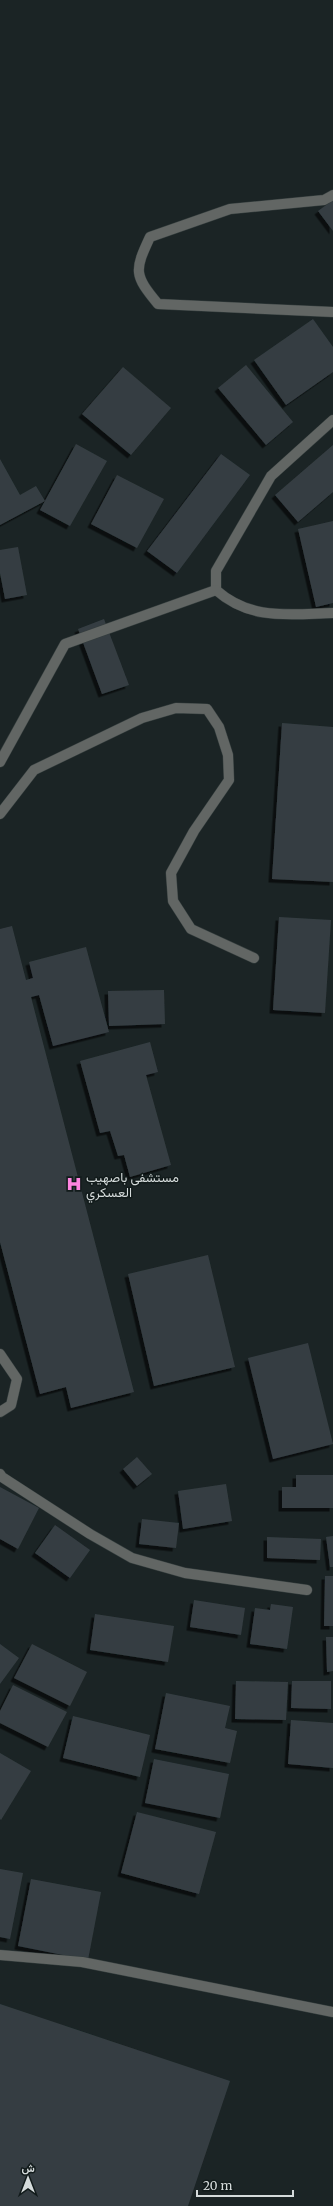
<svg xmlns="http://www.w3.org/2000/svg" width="333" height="2206" viewBox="0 0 333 2206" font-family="Merriweather,Vazirmatn,serif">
<defs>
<filter id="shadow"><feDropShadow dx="-3.5" dy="3.5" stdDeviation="0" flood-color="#0009"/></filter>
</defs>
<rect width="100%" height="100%" fill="#1b2425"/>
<g fill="#353e42" filter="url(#shadow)">
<polygon points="333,200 333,231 318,211"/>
<polygon points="313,319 333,347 333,372 286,405 254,360"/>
<polygon points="246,365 293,422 266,445 218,388"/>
<polygon points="123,367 171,408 131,455 82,414"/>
<polygon points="76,444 107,461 70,526 40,510"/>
<polygon points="333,445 333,492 298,522 275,495"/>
<polygon points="221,454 250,475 177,573 147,551"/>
<polygon points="0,459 20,495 36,486 45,501 0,525"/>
<polygon points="117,475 164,499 137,548 91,524"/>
<polygon points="333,521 333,603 316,607 298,529"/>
<polygon points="18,547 27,595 5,599 0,573 0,550"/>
<polygon points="104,619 129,685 102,694 78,629"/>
<polygon points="282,723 333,727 333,882 272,879"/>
<polygon points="279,917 331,920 325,1013 273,1010"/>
<polygon points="12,926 26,980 33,978 29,962 86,947 109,1032 53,1046 39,995 31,997 134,1392 71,1408 66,1387 40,1394 0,1242 0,929"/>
<polygon points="164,990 165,1024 109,1026 108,991"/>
<polygon points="150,1042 158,1072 146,1075 171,1165 130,1177 124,1155 118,1156 110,1131 100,1133 80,1061"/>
<polygon points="208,1255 235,1367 154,1386 128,1274"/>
<polygon points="308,1343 333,1444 273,1459 248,1358"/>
<polygon points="137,1457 152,1474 137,1486 123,1469"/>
<polygon points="296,1475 333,1475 333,1508 282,1508 282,1487 296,1487"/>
<polygon points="226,1484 232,1521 183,1529 178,1491"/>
<polygon points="0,1487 39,1508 18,1549 0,1539"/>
<polygon points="142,1519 179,1523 176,1548 139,1544"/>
<polygon points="55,1525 90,1550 70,1578 35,1553"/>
<polygon points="333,1536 333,1567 330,1567 326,1537"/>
<polygon points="267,1537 321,1539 320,1560 267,1558"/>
<polygon points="325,1576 333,1576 333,1626 324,1626"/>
<polygon points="194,1600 245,1608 241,1635 190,1627"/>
<polygon points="271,1604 293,1607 287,1649 250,1644 255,1608 270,1610"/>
<polygon points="95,1614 174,1626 168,1662 90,1650"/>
<polygon points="326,1637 333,1637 333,1671 327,1672"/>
<polygon points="0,1644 19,1658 0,1684"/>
<polygon points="32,1644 87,1672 70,1706 14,1678"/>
<polygon points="236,1681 288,1682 286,1720 235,1719"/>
<polygon points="292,1681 331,1681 331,1709 291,1708"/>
<polygon points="13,1685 67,1712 48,1747 0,1723 0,1711"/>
<polygon points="166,1693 230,1706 225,1728 237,1731 230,1763 155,1749"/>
<polygon points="73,1716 150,1735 140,1777 63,1758"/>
<polygon points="291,1720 333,1723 333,1768 288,1764"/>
<polygon points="0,1753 31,1771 1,1820 0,1819"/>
<polygon points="154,1759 229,1774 220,1818 145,1803"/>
<polygon points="137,1812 216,1832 199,1894 121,1873"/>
<polygon points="0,1869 23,1873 10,1939 0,1937"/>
<polygon points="31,1879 101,1892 88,1960 18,1946"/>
<polygon points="0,2004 230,2081 188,2206 0,2206"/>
</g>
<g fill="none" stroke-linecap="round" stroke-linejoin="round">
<defs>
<g id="minor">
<path d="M333,195L324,200L230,209L150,237C134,271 134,275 158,304L333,312"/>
<path d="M333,420L271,476L216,571V590C251,621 289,614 333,613"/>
<polyline points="0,762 65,644 216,590"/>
<polyline points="0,814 34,770 142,718 176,708 207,709 219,727 228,755 229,780 194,831 171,873 173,901 191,929 254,958"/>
<polyline points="0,1354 17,1379 11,1405 0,1412"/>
<polyline points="0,1474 2,1477 90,1534 132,1558 185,1573 307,1590"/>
<polyline points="0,1955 82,1962 333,2012"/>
</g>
</defs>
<use href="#minor" stroke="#353e3e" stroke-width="11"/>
<use href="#minor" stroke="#626664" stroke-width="10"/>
</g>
<defs>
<symbol id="hospital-bare" viewBox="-9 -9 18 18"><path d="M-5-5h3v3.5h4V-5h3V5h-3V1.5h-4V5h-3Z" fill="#fe85e0" stroke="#121b1b" stroke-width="2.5" paint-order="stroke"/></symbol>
</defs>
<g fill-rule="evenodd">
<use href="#hospital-bare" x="63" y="1173" width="22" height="22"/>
</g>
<g text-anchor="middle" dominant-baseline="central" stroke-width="3" stroke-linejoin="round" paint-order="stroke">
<g font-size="13" fill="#d5dbdb" stroke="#121b1b" text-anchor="start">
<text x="86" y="1177">مستشفى باصهيب<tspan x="86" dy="15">العسكري</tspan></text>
</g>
</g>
<g transform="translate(28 2178)" stroke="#121b1b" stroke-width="3" paint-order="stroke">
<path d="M0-3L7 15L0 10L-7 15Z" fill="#d5dbdb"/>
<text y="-6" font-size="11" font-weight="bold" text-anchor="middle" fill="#d5dbdb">ش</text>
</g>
<path d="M197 2190v6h96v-6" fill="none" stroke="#d5dbdb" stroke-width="2"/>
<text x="203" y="2190" font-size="12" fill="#d5dbdb" stroke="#121b1b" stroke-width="3" paint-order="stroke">20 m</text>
</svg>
